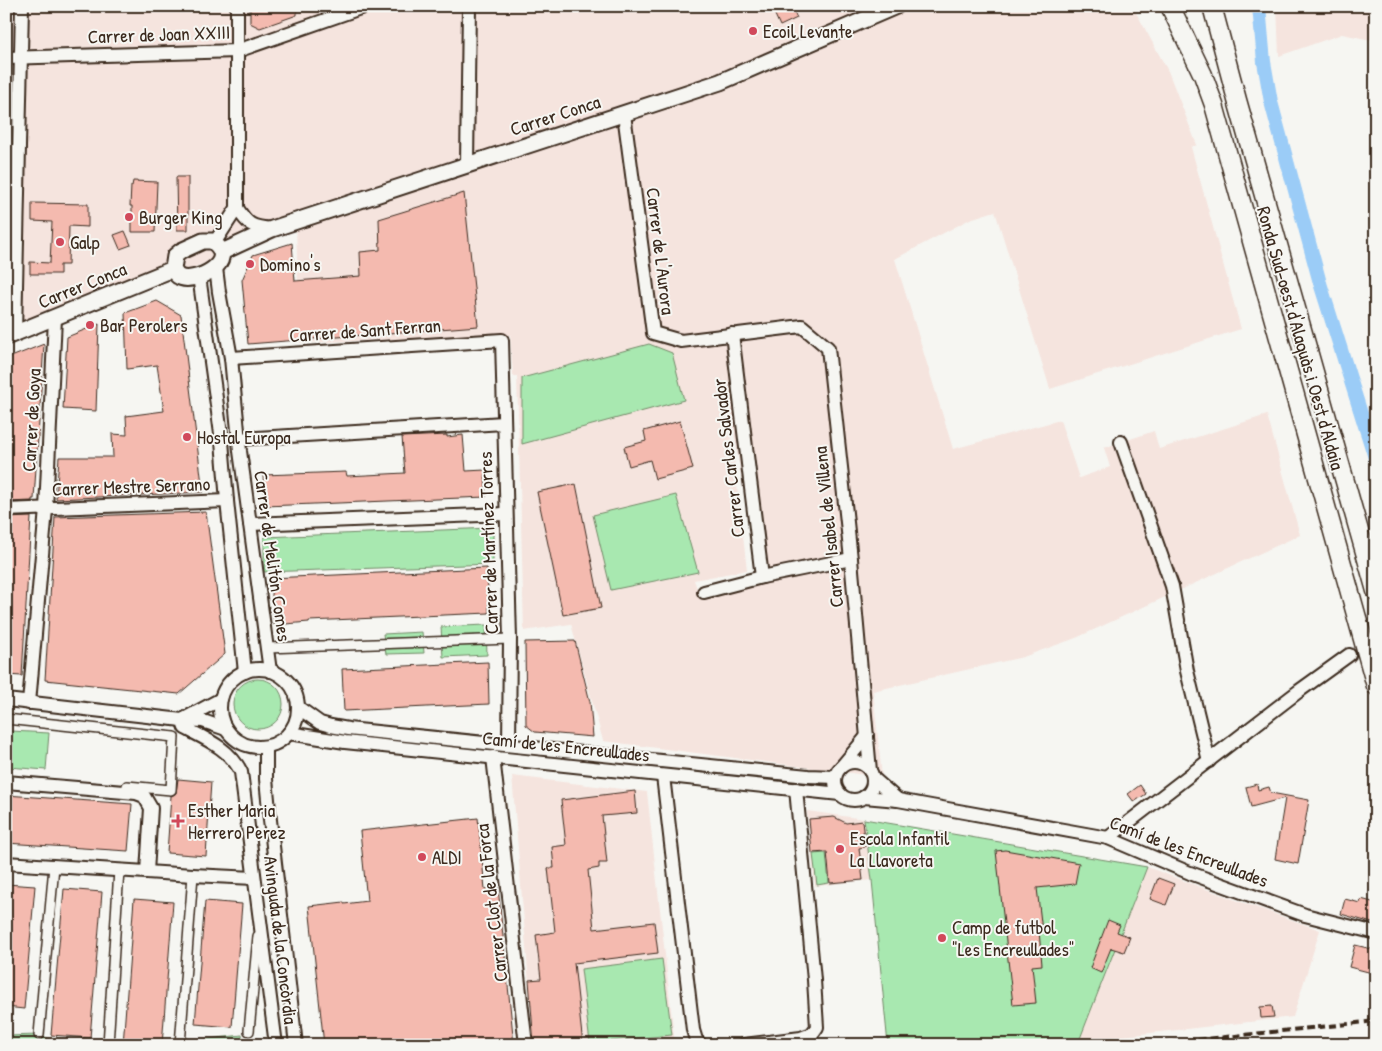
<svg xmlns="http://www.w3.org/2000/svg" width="1382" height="1051" viewBox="0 0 1382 1051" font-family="'Patrick Hand',sans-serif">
<rect width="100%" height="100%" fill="#f6f6f2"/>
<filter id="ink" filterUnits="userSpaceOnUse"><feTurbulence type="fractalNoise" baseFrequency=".02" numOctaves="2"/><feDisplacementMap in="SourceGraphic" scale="10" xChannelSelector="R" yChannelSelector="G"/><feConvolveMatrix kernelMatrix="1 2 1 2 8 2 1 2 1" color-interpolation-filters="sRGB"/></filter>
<g filter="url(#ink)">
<g fill="#f5e4de" fill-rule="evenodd">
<path d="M6,6H1131L1138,16L1168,71L1197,145L1191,147L1241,329L1050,389L995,211L970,219L895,259L953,449L1060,420L1079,478L1110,467L1104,448L1154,431L1159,449L1267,415L1300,535L1076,638L1023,657L873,691L882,777L603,741L571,624L524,631L517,376H513L510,335L300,343L296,228L6,340ZM724,374L759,582L700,597L694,580L747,570Z"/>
<polygon points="1277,6 1376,6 1376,41 1342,34 1279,56"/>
<polygon points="512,776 647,792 675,1045 534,1045"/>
<polygon points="807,811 864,819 872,880 815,886"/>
<polygon points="1147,867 1230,898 1320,930 1293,1017 1079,1041"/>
</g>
<g fill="#a8e8b0" stroke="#728967">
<polygon points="649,344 672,353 684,400 522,444 522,378"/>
<polygon points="676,495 698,572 611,590 593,515"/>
<polygon points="493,528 493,564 264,572 264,537"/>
<polygon points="486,625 487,655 443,657 441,627"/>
<polygon points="422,632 424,653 386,654 383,634"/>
<circle cx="258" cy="704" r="25"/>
<polygon points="11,731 49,733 46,770 8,767"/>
<polygon points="864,819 1147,867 1079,1041 1038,1045 888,1045 872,880"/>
<polygon points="826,853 829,883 817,885 813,854"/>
<polygon points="662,959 672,1035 590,1043 581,969"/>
<polygon points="39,1035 64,1045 6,1045 6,1036"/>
<polygon points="242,1035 243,1045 184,1045 184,1042"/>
</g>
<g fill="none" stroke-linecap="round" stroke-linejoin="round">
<polyline stroke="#9bccf7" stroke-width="14" points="1259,6 1264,62 1271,102 1320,283 1376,461"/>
</g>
<g fill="#f4baaf" stroke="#3b2a1e">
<polygon points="250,6 297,6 297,15 260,28 250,23"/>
<polygon points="771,6 791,6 797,18 780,26"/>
<polygon points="176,177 188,177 188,230 177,230"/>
<polygon points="133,181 157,182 155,232 132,232 132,206 130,206 131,186 132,186"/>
<polygon points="464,193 478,326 248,344 242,280 253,255 292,243 295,281 361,276 360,252 380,250 379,219"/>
<polygon points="32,203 88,204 88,227 69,226 68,265 60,265 60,274 30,274 30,262 50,263 52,222 32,221"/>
<polygon points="125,231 131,245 120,249 114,235"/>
<polygon points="157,301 181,315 203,492 56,499 59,457 113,457 112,434 127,435 126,416 164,411 157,365 127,369 125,313"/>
<polygon points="99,324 96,411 63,409 67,337"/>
<polygon points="44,344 34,499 32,499 32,501 6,502 6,359"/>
<polygon points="680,421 693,469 655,479 650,460 629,466 624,447 646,441 644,431"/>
<polygon points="447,435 447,437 463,435 466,471 485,470 486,497 265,506 263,475 346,472 347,476 405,473 402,437"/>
<polygon points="576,484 601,608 563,615 537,492"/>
<polygon points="206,512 225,654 179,694 45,680 55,517"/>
<polygon points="31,517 22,676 6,675 6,518"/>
<polygon points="487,568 489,613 309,621 309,622 274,625 271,578"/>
<polygon points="575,641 590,702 593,737 535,732 526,725 525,642"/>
<polygon points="488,662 489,704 344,711 342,669"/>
<polygon points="178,779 211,782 206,856 167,853 171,796 176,793"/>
<polygon points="1257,784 1258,790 1269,787 1271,793 1309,800 1298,864 1275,859 1285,798 1251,807 1246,787"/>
<polygon points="1140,785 1146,794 1134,802 1128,794"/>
<polygon points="635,791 637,813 602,816 607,863 599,863 599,868 588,870 594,929 654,922 658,953 574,963 583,1045 534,1045 529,980 541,979 536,935 555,932 548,868 554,868 552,847 566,845 561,800"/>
<polygon points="6,795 132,804 128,851 6,843"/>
<polygon points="834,817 846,823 862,821 865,847 859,848 863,880 830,883 827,852 812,853 809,819"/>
<polygon points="478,818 485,889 498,887 514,1045 324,1045 309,906 344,902 344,904 367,901 360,831"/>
<polygon points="1005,850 1079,863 1075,884 1037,888 1042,931 1039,931 1042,965 1032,966 1036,1003 1013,1005 996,851"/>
<polygon points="1158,878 1174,884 1166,905 1150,899"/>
<polygon points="6,884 35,886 24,1009 6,1007"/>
<polygon points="64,889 102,892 90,1038 51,1035"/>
<polygon points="134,899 173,902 162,1045 123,1045"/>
<polygon points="1345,899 1360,903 1361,899 1376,903 1376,923 1372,922 1372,923 1341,914"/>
<polygon points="205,901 242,904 232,1027 195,1024"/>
<polygon points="1108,920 1120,925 1117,932 1130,937 1124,952 1111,948 1101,973 1090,968"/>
<polygon points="1355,945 1376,950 1376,974 1349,967"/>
<polygon points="1272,1006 1274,1017 1261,1018 1260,1007"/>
</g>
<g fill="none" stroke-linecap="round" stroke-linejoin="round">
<polyline stroke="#d1cdc8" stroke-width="12" stroke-dasharray="12 6" stroke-linecap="butt" points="1349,655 1376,645"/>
<defs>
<g id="pedestrian">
<polyline points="267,648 510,639"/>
<polyline points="6,719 174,737 171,790 127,786"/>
<polyline points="249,1031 258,936"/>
<polyline points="39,1035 54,866"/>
<polyline points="108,1045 119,870"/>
<polyline points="180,1045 193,875"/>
</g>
<g id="minor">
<polyline points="6,58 237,51 366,6"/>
<polyline points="624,114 653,333 681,341 802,326 828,348 851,559 870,771"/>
<polyline points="467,164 469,6"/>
<path d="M237,208C248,225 251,227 272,229"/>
<polyline points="215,242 237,208 237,6"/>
<polyline points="216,268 219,292 231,358 240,451 270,671"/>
<polyline points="199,276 222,441 227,501 245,672"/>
<polyline points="15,334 22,6"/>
<polyline points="732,334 762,577"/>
<polyline points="231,358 502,340 510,639 509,745"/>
<polyline points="238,439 504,423"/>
<polyline points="1121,442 1172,586 1187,671 1209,761"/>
<polyline points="6,510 227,501"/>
<polyline points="250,524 506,514"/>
<polyline points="704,592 762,577 851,559"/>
<circle cx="259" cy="708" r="39"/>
<polyline points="6,700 182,720 221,699"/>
<polyline points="29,703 46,509 55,318"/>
<polyline points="299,708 320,723 331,726 348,729 808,776 835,777"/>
<path d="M226,729L203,721L182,720L185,728C206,739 230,749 241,772L276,1045"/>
<polyline points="289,733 345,742 840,794"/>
<polyline points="266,747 266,779 270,820 296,1045"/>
<polyline points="493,757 526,1045"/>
<circle cx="854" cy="781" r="19"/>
<polyline points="842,766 867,736"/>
<polyline points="663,776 693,1030 696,1040 701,1045"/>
<polyline points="873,778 898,800"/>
<polyline points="6,782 136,793 144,796 151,808 147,872"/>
<polyline points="864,797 898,800 1108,838 1190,873 1305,915 1376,933"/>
<polyline points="1108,838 1299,691 1349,655"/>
<polyline points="6,863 193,875 254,878"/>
<polyline points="744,1045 801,1038 812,1034 817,1027 814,980 796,789"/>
</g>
<g id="tertiary">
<path d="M203,241H212C242,262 192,286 178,276C177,276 173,270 173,269L175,256L181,251Z"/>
<polyline points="222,252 272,229 720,82 896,6"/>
<polyline points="6,337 173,269"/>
</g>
<g id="secondary">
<polyline points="1170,6 1203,75 1214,105 1376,686"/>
<polyline points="1212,6 1237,100 1376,591"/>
</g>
</defs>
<use href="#pedestrian" stroke="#3b2a1e" stroke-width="12"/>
<use href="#minor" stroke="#3b2a1e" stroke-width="16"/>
<use href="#tertiary" stroke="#3b2a1e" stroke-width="19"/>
<use href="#secondary" stroke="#3b2a1e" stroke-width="21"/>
<use href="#pedestrian" stroke="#f6f6f2" stroke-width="9"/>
<use href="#minor" stroke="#f6f6f2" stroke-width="12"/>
<use href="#tertiary" stroke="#f6f6f2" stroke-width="15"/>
<use href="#secondary" stroke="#f6f6f2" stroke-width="18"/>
<polyline stroke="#3b2a1e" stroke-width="4" stroke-dasharray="8 4" stroke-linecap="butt" points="1150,1045 1376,1021"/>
</g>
</g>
<g fill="#d1495b" stroke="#f6f6f2" stroke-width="2">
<circle cx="753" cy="31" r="5"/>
<circle cx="129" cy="217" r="5"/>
<circle cx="60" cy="242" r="5"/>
<circle cx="250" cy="264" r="5"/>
<circle cx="90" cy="325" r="5"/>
<circle cx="187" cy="437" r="5"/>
<path d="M175.5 813.5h5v5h5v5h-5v5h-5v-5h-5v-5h5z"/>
<circle cx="840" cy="849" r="5"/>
<circle cx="422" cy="857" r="5"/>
<circle cx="942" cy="938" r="5"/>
</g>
<g text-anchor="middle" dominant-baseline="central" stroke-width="4" stroke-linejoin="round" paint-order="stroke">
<g font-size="19" fill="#3b2a1e" stroke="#f6f6f2" text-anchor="start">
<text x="763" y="31">Ecoil Levante</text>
<text x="139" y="217">Burger King</text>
<text x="70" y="242">Galp</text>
<text x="260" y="264">Domino's</text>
<text x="100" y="325">Bar Perolers</text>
<text x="197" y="437">Hostal Europa</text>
<text x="188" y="810">Esther Maria<tspan x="188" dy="22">Herrero Perez</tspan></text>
<text x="850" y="838">Escola Infantil<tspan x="850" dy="22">La Llavoreta</tspan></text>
<text x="432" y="857">ALDI</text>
<text x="952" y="927">Camp de futbol<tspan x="952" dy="22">"Les Encreullades"</tspan></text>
</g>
<g font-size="19" fill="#3b2a1e" stroke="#f6f6f2">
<text transform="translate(159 34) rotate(-2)">Carrer de Joan XXIII</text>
<text transform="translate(555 115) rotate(-18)">Carrer Conca</text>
<text transform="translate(661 251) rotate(83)">Carrer de L'Aurora</text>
<text transform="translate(82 285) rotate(-22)">Carrer Conca</text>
<text transform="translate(365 330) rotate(-4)">Carrer de Sant Ferran</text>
<text transform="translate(1301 338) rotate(74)">Ronda Sud-oest d'Alaquàs i Oest d'Aldaia</text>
<text transform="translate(31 420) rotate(-87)">Carrer de Goya</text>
<text transform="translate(728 458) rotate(-97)">Carrer Carles Salvador</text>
<text transform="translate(131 486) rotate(-2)">Carrer Mestre Serrano</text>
<text transform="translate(828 527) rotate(-96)">Carrer Isabel de Villena</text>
<text transform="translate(488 543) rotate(-92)">Carrer de Martínez Torres</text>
<text transform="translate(273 556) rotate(82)">Carrer de Melitón Comes</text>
<text transform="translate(566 746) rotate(6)">Camí de les Encreullades</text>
<text transform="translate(1189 851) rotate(21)">Camí de les Encreullades</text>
<text transform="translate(491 903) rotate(-97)">Carrer Clot de la Forca</text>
<text transform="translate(281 940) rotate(83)">Avinguda de la Concòrdia</text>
</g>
</g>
<rect width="1382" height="1051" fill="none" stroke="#f6f6f2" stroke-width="25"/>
<rect x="12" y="12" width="1357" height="1026" fill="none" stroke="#3b2a1e" stroke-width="2" filter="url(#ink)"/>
</svg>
